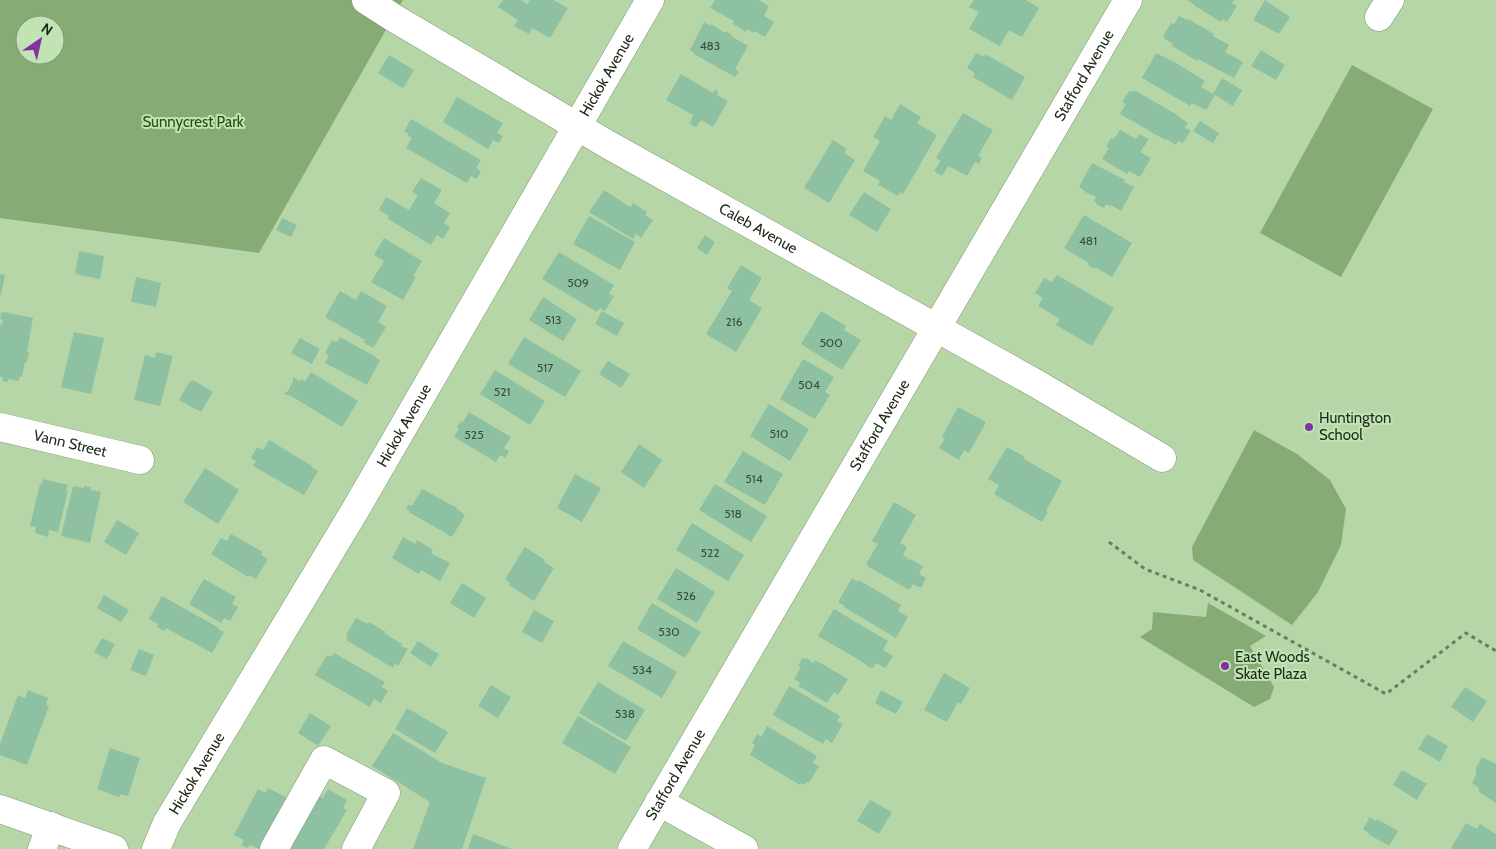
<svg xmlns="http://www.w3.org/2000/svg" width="1496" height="849" viewBox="0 0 1496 849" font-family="Cabin,sans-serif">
<rect width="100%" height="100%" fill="#b6d6a8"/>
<g fill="#86ab75" fill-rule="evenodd">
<path d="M0,0H403L259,253L0,218ZM25,25H55V55H25Z"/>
<polygon points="1352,65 1433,109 1341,277 1260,233"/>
<polygon points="1254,430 1297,454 1330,480 1346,509 1341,545 1318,592 1292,625 1193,560 1192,547"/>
<polygon points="1208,603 1266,636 1250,646 1274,687 1270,699 1254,707 1140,637 1152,629 1153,612 1206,617"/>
</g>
<g fill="#8ec1a1">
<polygon points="503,0 521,0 527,4 530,0 553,0 568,8 550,38 532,28 529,34 514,26 518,20 498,7"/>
<polygon points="715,0 759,0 769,6 764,16 774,22 765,37 755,31 753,33 747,29 746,32 733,24 734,21 710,8"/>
<polygon points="974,0 1026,0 1039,8 1022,37 1009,30 1000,46 969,29 979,12 969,7"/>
<polygon points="1187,0 1234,0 1232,3 1237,6 1227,22 1223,19 1221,22 1195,6 1195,5"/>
<polygon points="1265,0 1290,17 1279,34 1253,20"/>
<polygon points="1179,16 1187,20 1188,19 1214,34 1213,36 1229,45 1225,52 1243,62 1234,78 1198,59 1197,61 1172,46 1173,44 1165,39 1165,38 1163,36 1171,23 1174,24"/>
<polygon points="704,22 710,26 711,24 725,33 726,31 732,35 731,36 748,46 735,69 739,72 735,77 694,54 694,53 690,50"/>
<polygon points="1261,50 1285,65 1276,80 1251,66"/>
<polygon points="976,53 984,57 985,54 1025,77 1012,100 973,77 975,73 967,68"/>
<polygon points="1156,53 1176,63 1205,81 1201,87 1213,94 1222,78 1242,90 1233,106 1215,95 1206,110 1192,103 1190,106 1142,78"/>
<polygon points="389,55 414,70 403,88 378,73"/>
<polygon points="681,74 713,93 715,89 718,92 717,95 728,101 713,127 701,120 696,127 690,124 693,115 666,100"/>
<polygon points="1134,90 1179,116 1179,117 1188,123 1185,128 1190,130 1190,132 1183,143 1178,141 1176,145 1166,139 1165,140 1120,114 1126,104 1122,102 1129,91 1133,92"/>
<polygon points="457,97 503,123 497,133 503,136 499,143 493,140 488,149 443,122"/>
<polygon points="900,104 921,117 917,123 937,135 903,194 900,192 898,196 878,185 880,181 863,171 880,141 873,137 885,116 891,120"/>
<polygon points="963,113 993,130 978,156 982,158 979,164 975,162 967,176 948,166 942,176 934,171 941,161 936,158"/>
<polygon points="411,119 481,160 476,168 481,171 477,179 471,176 467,183 406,148 412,138 408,136 409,134 404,131"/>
<polygon points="1200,121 1219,133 1213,143 1193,131"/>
<polygon points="1120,130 1136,139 1139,134 1149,139 1140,152 1151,158 1140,177 1129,171 1127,174 1102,159 1109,148 1106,147 1111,138 1114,139"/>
<polygon points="833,140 847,149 844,153 855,160 829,203 804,188"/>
<polygon points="1092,163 1125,180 1124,182 1134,187 1121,211 1111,205 1110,206 1106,204 1104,208 1096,204 1097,203 1094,201 1096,197 1085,192 1084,190 1079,187"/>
<polygon points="421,178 442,190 434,203 450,213 444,223 450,227 443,239 437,235 431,245 388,219 389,216 379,210 386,197 409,210 418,195 412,192"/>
<polygon points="604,190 630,207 633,203 647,212 645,215 653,220 641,238 636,234 633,239 589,212"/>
<polygon points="864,192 891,209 877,232 849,215"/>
<polygon points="1084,215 1132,243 1112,277 1095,267 1094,269 1088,265 1089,263 1064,248"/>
<polygon points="589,216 635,242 620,270 573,244"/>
<polygon points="282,218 297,225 291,237 276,230"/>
<polygon points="705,235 715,242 707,255 697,248"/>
<polygon points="384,238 422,261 413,276 416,277 403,300 371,282 384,261 374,255"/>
<polygon points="79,251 104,256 100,279 75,274"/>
<polygon points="559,252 614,285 609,294 614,296 605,311 600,308 597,312 542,279"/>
<polygon points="741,265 762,278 749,300 762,308 736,352 706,334 732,291 727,288"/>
<polygon points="0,274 5,275 1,295 0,295"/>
<polygon points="1057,275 1114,308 1092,346 1056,325 1060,319 1038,306 1043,298 1035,293 1044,278 1052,282"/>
<polygon points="136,277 161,283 156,307 131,302"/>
<polygon points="340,291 356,300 361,291 387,306 378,322 386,327 373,348 363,342 365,340 325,317"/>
<polygon points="543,297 577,319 563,341 529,320"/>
<polygon points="602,311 624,323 617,336 595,324"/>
<polygon points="821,311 846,326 844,330 861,340 842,370 801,344"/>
<polygon points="1,312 3,313 4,312 33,318 27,352 29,352 27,362 25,362 22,377 20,376 19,381 8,379 8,382 2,381 3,377 0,377 0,324 2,325 3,320 0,319"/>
<polygon points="74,332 104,338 91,394 61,387"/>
<polygon points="340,337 376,357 376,358 380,360 367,385 325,363 329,356 325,353 332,340 337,342"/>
<polygon points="524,337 581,371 565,397 508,364"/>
<polygon points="300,338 320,349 312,364 291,353"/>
<polygon points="156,352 173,356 160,406 134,400 145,355 155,358"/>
<polygon points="803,359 834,377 825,392 830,395 815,419 780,399"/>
<polygon points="608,361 630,374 621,388 599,374"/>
<polygon points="495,370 545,401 530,425 480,394"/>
<polygon points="311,372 358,401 342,427 291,396 283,394 288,391 293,381 293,377 300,381 301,379 305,381"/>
<polygon points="193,380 213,392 201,412 179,400 190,381 192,382"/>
<polygon points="769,404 809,429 790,461 750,436"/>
<polygon points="958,407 986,422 969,453 964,450 959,460 939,448 945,439 942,437"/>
<polygon points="469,412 511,437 504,448 509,451 505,458 500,455 496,462 454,437 459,429 457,428 461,421 463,422"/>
<polygon points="269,440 312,466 311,467 318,471 304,495 253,466 256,461 251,458 257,447 263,450"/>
<polygon points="639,444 662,460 644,488 621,472"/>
<polygon points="1007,447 1025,457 1024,459 1062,481 1046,511 1048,512 1042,522 994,494 999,485 988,479"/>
<polygon points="743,451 783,474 765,505 724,482"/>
<polygon points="205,468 239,490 218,524 183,502"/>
<polygon points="575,474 601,488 582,522 557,508"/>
<polygon points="43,479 68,485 66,491 68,491 58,532 49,530 48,537 35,533 36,527 30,526 40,484 42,485"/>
<polygon points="715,484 767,516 751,542 699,510"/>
<polygon points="73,486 84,488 84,486 91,487 91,490 101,492 90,543 61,536"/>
<polygon points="422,489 457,508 457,509 465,515 452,537 409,512 410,511 406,509 409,504 412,506"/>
<polygon points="894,502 916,515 900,543 907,547 903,555 909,560 910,559 923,566 919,574 926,578 921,588 913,584 909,590 867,566 868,565 866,564 878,544 872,541"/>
<polygon points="117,520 139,533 126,555 104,542"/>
<polygon points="692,523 744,555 728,581 676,550"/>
<polygon points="231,534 263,552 261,555 268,559 256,579 249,575 248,577 211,554 221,538 227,541"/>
<polygon points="403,537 415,544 417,540 433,550 431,553 450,563 440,581 421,570 419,574 392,558"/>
<polygon points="525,547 545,560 544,562 554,568 534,601 509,585 510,583 505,579"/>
<polygon points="676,568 715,592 697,623 657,599"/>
<polygon points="852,578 858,582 859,580 901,605 898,611 908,617 896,638 844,607 845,606 838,602"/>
<polygon points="204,579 236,597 232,604 238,607 230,621 224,618 221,623 189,604"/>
<polygon points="462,583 486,598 474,618 450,603"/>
<polygon points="104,595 129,610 121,622 97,608"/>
<polygon points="162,596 219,628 218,629 224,632 212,653 166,628 164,631 157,627 158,624 149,619"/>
<polygon points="652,603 701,632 685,658 637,629"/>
<polygon points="834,609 888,641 883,650 893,656 885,668 876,663 873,668 871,667 870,668 866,665 866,664 818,636"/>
<polygon points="534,610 554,621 542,643 522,632"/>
<polygon points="356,618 367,624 369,622 386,632 384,633 402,644 401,646 408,649 398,666 395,664 393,668 346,640 348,635 346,635"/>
<polygon points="102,638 115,644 107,659 94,652"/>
<polygon points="418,641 439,654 431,667 410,653"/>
<polygon points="623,641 677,672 662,698 608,666"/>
<polygon points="139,649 154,655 146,676 130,670"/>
<polygon points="334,653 385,682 382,687 388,691 381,703 374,699 370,707 315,675 327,655 331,657"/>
<polygon points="802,658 805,659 806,658 814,663 815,660 848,679 838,695 834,692 827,703 798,686 800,683 794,679 801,667 798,666"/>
<polygon points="944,673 970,688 961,704 958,702 947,722 924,710"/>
<polygon points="598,682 645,710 626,741 579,713"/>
<polygon points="491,685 511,697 498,718 478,706"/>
<polygon points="789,686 840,716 837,721 843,724 832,743 826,739 823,744 773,715"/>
<polygon points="1465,687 1487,701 1473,722 1451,707"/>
<polygon points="28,690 48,698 46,705 49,706 27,765 0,755 0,744 18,695 25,698"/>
<polygon points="881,690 903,702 896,714 875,703"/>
<polygon points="407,708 448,732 435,753 395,729"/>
<polygon points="310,713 331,726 318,746 298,733"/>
<polygon points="578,716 631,747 615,774 562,743"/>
<polygon points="767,726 817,756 813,763 819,766 809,783 806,782 804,785 801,783 800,785 750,755 755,745 752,743 757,734 761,737"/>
<polygon points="393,733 442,763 486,778 462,849 413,849 430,802 372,766"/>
<polygon points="1427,734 1448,746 1440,762 1418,749"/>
<polygon points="110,748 140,758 128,796 121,794 119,797 97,789"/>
<polygon points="1482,757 1496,764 1496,803 1479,792 1479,788 1472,783 1476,775 1476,768"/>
<polygon points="1402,770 1425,783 1426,782 1427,783 1417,800 1393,785"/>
<polygon points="268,788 287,798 260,849 249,845 248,848 241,845 244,840 234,835 258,789 265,793"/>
<polygon points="328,789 347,800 343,808 347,810 324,849 285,849 317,795 323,798"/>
<polygon points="870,800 892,812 879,834 857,821"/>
<polygon points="1370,817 1376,821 1377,819 1398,831 1389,846 1368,834 1369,833 1363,829"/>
<polygon points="1466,823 1477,829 1480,824 1496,834 1496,849 1453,849 1451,848"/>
<polygon points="473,834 512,849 468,849"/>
</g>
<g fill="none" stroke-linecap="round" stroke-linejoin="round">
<defs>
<g id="minor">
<path id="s1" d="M366,0L394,18L607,144L1037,384L1162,458"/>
<polyline points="1379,17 1390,0"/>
<path id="s2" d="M0,427L140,460"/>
<polyline points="659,802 744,849"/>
<polyline points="0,809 114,849"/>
<polyline points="42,849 51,826"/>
<path id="s3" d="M156,849L167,823L357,507L650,0"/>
<polyline points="274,849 324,760 386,793 356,849"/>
<path id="s4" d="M632,849L1128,0"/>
</g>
</defs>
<use href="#minor" stroke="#7e9c71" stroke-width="29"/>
<polyline stroke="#687e5f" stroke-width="3" stroke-dasharray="4 4" stroke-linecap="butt" points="1109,542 1145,569 1200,590 1386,694 1466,633 1496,651"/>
<use href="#minor" stroke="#fff" stroke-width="28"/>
</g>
<g fill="#8431a0" stroke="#c2e3b5" stroke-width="2">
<circle cx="1309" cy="427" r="5"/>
<circle cx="1225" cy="666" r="5"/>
</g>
<g text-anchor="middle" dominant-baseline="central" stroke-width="4" stroke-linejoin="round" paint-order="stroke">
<g font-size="12" fill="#394f3a">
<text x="710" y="45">483</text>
<text x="1088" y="240">481</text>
<text x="578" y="282">509</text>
<text x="553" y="319">513</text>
<text x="734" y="321">216</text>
<text x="831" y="342">500</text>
<text x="545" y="367">517</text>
<text x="809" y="384">504</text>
<text x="502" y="391">521</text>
<text x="779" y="433">510</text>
<text x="474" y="434">525</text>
<text x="754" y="478">514</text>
<text x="733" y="513">518</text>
<text x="710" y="552">522</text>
<text x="686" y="595">526</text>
<text x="669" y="631">530</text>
<text x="642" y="669">534</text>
<text x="625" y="713">538</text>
</g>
<g font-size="15" fill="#1d2918" stroke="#c2e3b5">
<text stroke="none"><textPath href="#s3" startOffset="896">Hickok Avenue</textPath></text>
<text stroke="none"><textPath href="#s4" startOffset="896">Stafford Avenue</textPath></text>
<text stroke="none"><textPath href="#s1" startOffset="454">Caleb Avenue</textPath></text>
<text stroke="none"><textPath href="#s3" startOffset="491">Hickok Avenue</textPath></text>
<text stroke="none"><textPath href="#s4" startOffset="491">Stafford Avenue</textPath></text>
<text stroke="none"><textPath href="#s2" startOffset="72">Vann Street</textPath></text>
<text stroke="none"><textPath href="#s3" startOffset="86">Hickok Avenue</textPath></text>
<text stroke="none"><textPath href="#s4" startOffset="86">Stafford Avenue</textPath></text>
</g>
<g font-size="15" fill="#235200" stroke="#c2e3b5">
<text x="193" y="122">Sunnycrest Park</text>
</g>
<g font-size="15" fill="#1d2918" stroke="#c2e3b5" text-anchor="start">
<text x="1319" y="418">Huntington<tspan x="1319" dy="17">School</tspan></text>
<text x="1235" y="657">East Woods<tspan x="1235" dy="17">Skate Plaza</tspan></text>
</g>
</g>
<g transform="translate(40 40) rotate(34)"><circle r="24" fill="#c2e3b5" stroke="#809976"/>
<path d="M0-4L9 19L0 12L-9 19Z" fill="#8431a0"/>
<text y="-8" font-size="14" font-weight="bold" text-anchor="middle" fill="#1d2918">N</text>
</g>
</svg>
